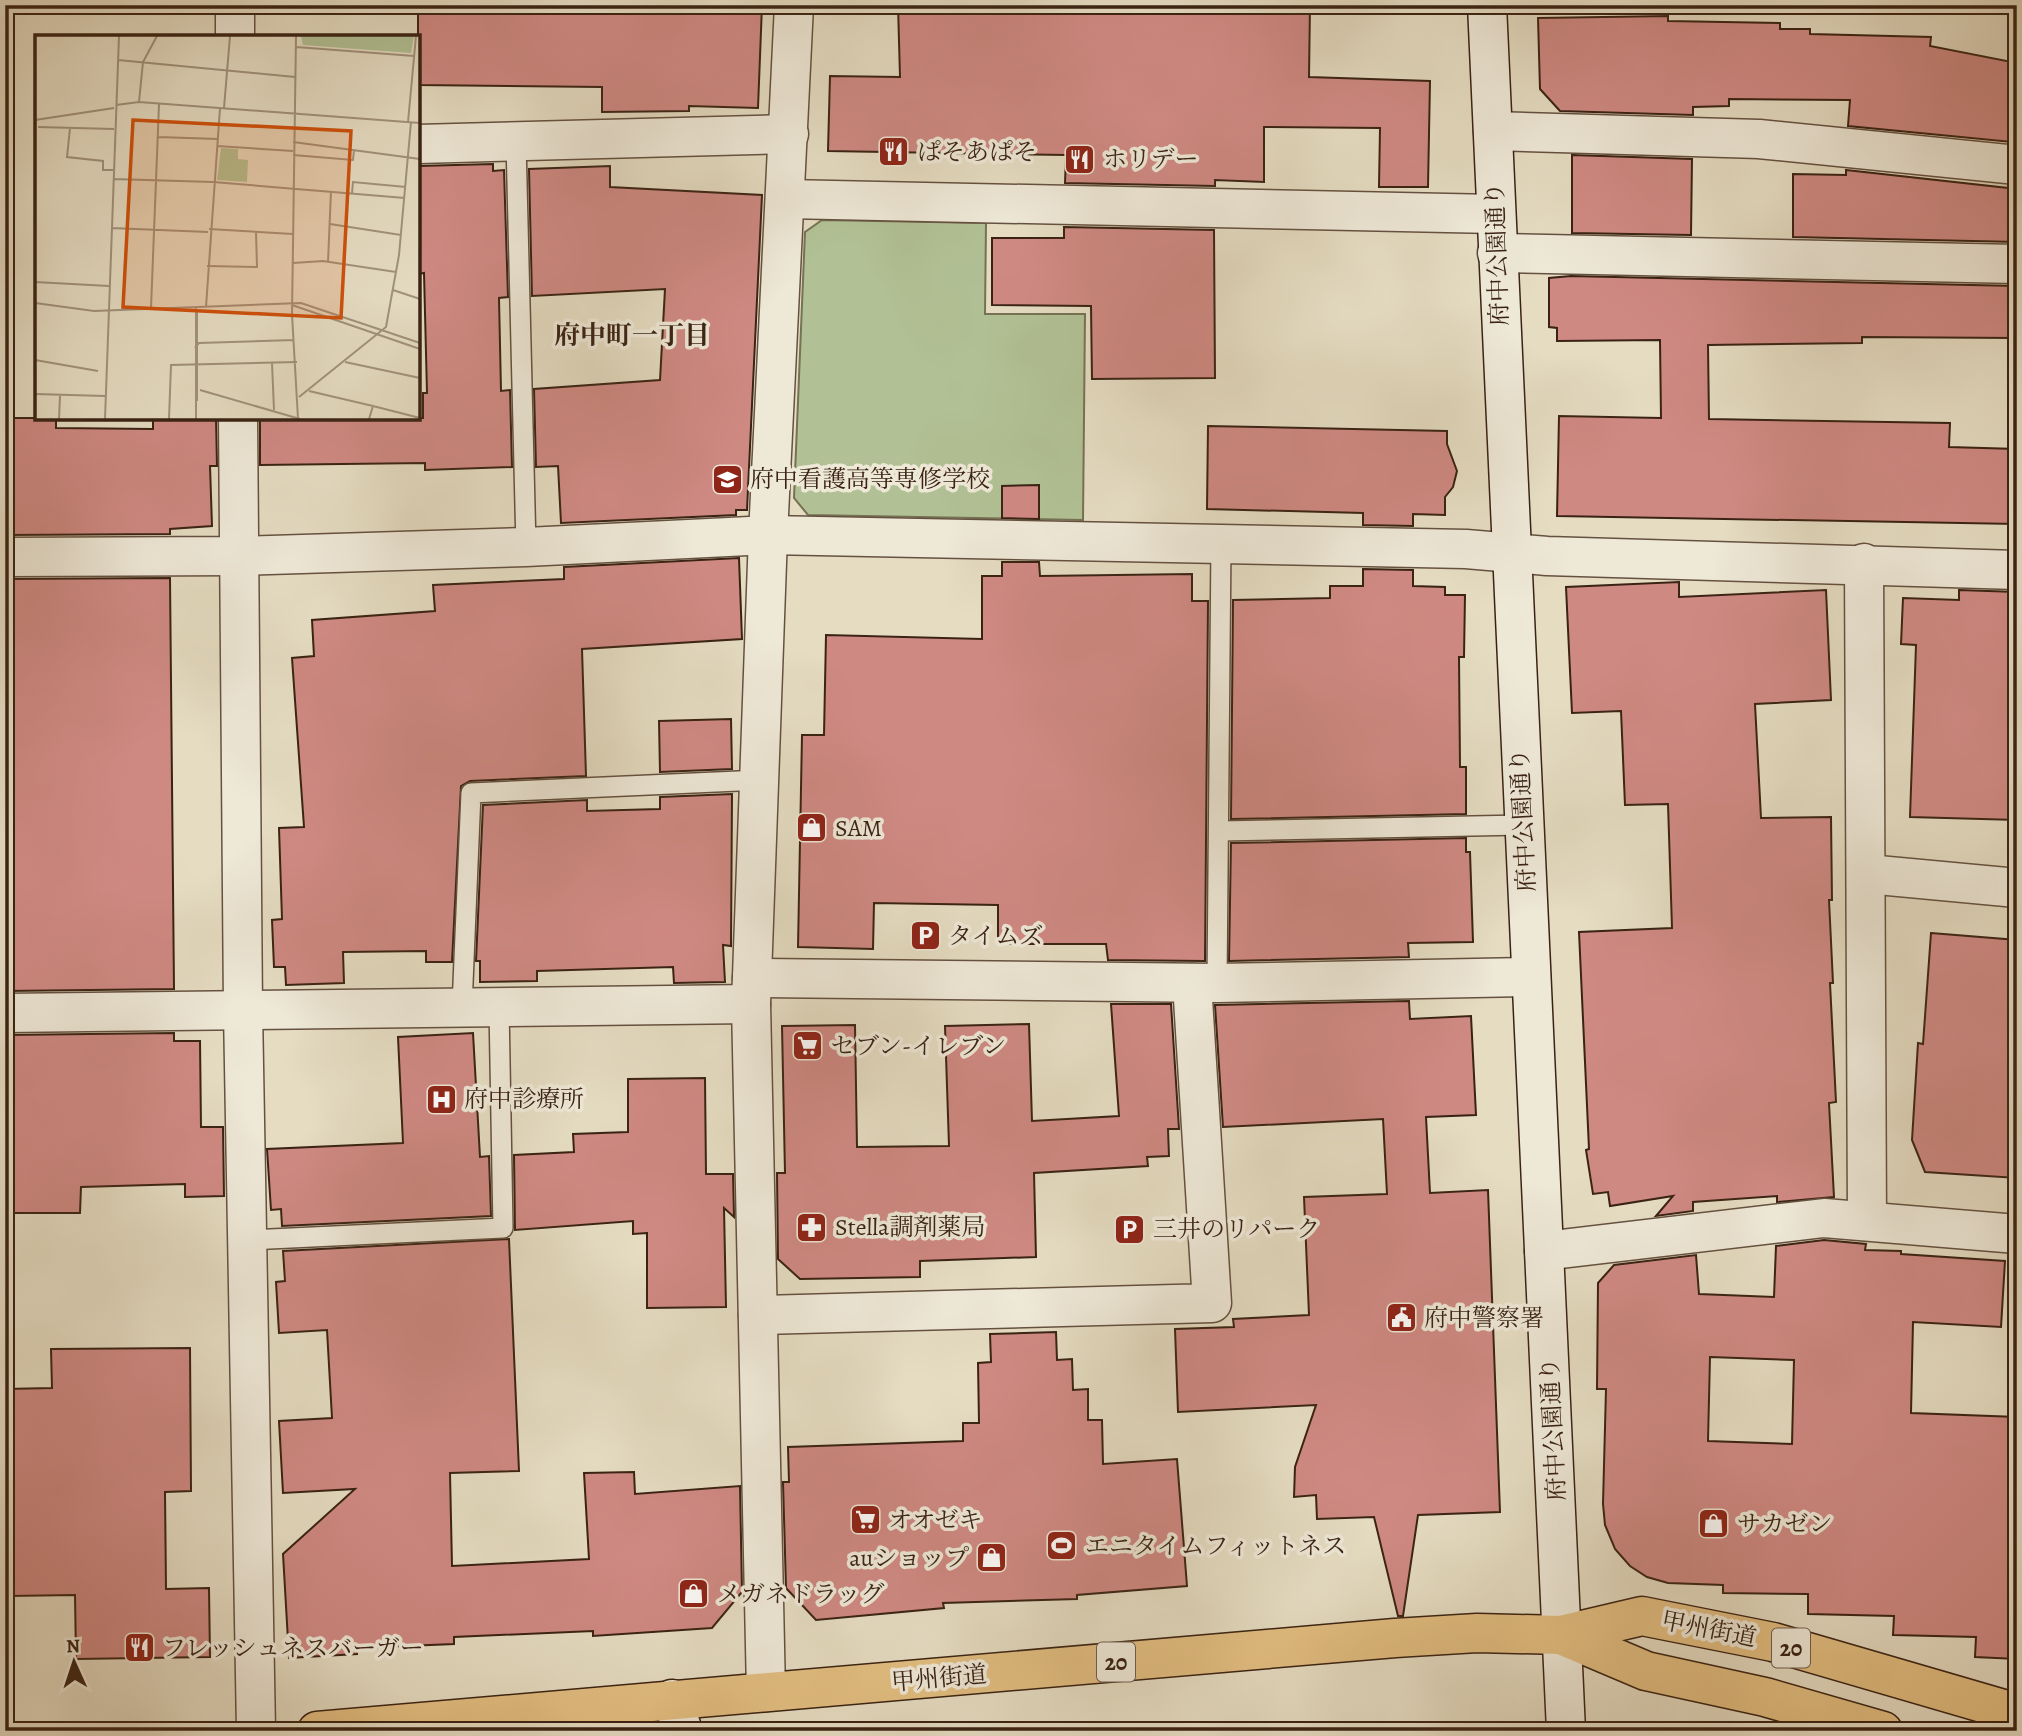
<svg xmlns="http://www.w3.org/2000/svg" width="2022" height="1736" viewBox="0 0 2022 1736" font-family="Alegreya,'Noto Serif JP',serif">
<rect width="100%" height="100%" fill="#e5dcc2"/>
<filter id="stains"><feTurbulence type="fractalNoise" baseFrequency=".00286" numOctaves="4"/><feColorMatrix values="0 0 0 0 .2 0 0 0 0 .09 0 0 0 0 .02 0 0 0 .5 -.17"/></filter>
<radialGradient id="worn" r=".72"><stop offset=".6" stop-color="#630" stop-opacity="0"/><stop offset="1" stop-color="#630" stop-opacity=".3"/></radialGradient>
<polygon fill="#b1c195" stroke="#767254" stroke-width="2" points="822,220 986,223 985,314 1085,314 1083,520 808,515 794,498 805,232"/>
<g fill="#cf8983" stroke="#3a2314" stroke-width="2" fill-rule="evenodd">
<polygon points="418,5 762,5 758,108 689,106 689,111 602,112 602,87 418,85"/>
<polygon points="898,5 1310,5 1309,77 1430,81 1428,187 1379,187 1380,128 1264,127 1264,182 1215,180 1215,186 1065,183 1066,155 828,151 830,76 900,77"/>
<polygon points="1668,16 1668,21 1780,23 1780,29 1810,29 1810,34 1931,37 1930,46 2017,63 2017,117 2012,142 1848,126 1850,100 1729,99 1729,106 1693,107 1693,115 1560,111 1540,89 1538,18"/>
<polygon points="1572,155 1692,159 1691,235 1572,233"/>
<polygon points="493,164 493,171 504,170 508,297 499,298 501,391 510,390 512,467 425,470 425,463 260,465 260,418 423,418 423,393 427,393 424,273 418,274 418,166"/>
<polygon points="610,166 610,187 762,195 747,510 736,510 736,515 561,523 558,466 536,467 534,389 660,380 665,289 532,296 529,169"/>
<polygon points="1846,170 2017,189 2017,242 1793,237 1793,174 1846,175"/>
<polygon points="1064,227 1214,230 1215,378 1092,379 1091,306 992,305 992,238 1064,238"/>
<polygon points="1571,276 2017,286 2017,338 1862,337 1862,343 1708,345 1709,419 1950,423 1949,447 2017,449 2017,524 1557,516 1559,416 1661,418 1660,340 1557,341 1557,328 1549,327 1549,278"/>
<polygon points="5,418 56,418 56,428 153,429 153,418 216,418 217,466 210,466 212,526 170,529 170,534 5,535"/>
<polygon points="1208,426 1447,431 1447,444 1457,471 1453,487 1445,497 1445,515 1413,514 1413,526 1363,525 1363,513 1207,509"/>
<polygon points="1039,485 1039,519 1002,518 1002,486"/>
<polygon points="739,558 742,639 582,649 586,776 470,781 461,786 452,962 426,962 426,951 343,952 344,983 286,985 285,967 274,967 272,920 282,919 279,828 304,827 292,658 314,656 312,620 435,611 433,585 564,579 564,567"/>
<polygon points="1002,562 1039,562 1040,576 1192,574 1192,601 1208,601 1205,961 1108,960 1106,944 998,944 998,905 874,903 873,949 798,947 802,735 824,735 826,635 982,639 982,576 1002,576"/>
<polygon points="1363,569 1413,570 1413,586 1445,587 1445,595 1465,595 1464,657 1459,657 1460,767 1466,767 1466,814 1231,819 1233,600 1330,598 1330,586 1363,586"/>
<polygon points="170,578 174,989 5,991 5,579"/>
<polygon points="1679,582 1679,597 1826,590 1831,700 1755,704 1761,818 1831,817 1832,900 1829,900 1833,983 1830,983 1836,1102 1829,1103 1834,1197 1777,1202 1777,1196 1693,1202 1693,1211 1656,1216 1673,1196 1610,1206 1608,1192 1593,1194 1586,1150 1589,1149 1579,932 1672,928 1668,804 1625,805 1621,711 1572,713 1566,587"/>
<polygon points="1959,590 2017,592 2017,820 1910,817 1916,645 1901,644 1903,598 1959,600"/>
<polygon points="731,719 732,769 660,772 659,721"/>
<polygon points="732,794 731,946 723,945 725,982 674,983 673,967 537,971 537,981 480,982 480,961 476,961 483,805 587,800 587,811 660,809 660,797"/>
<polygon points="1466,838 1466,852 1470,852 1473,942 1408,943 1409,957 1229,961 1231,843"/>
<polygon points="1931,933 2017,940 2017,1178 1925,1172 1912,1140 1918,1043 1923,1044"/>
<polygon points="1409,1001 1410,1019 1471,1016 1476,1115 1426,1117 1430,1193 1488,1190 1500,1512 1418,1515 1403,1616 1398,1616 1374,1517 1317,1519 1316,1495 1294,1497 1295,1467 1316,1405 1178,1412 1175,1329 1234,1327 1233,1319 1309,1315 1304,1197 1387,1194 1383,1119 1223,1127 1215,1005"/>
<polygon points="1111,1004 1171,1004 1179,1129 1168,1129 1169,1156 1147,1157 1148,1166 1034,1173 1036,1257 920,1261 920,1277 800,1279 778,1259 777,1173 785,1173 782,1026 855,1025 857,1147 949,1146 945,1026 1029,1024 1032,1121 1119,1116"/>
<polygon points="174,1033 174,1041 200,1041 201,1127 223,1127 224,1196 185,1197 185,1184 81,1187 80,1213 5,1213 5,1035"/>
<polygon points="473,1033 480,1157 489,1156 491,1216 282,1226 281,1209 271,1210 267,1149 403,1143 398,1037"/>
<polygon points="705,1078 706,1174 733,1174 734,1217 724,1208 726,1307 647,1308 647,1233 633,1234 633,1221 515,1230 514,1155 574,1152 573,1134 628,1132 628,1079"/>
<polygon points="509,1239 519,1471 450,1473 452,1566 589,1559 584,1473 634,1472 635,1494 740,1486 742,1592 712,1628 593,1636 593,1631 454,1637 454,1644 357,1648 357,1654 289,1658 283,1554 355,1489 283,1493 279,1421 332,1418 327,1330 279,1333 276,1282 285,1281 283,1251"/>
<path d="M1824,1240L1866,1244L1865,1250L1901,1251V1254L2005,1261L2001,1327L1913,1322L1911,1413L2017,1417V1659L1975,1657L1976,1637L1893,1635L1894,1616L1808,1614V1594L1723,1593V1585L1668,1583L1647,1577L1630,1566L1615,1549L1605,1525L1603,1504L1606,1389H1597L1598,1283L1614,1265L1696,1255L1699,1294L1774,1297L1776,1246ZM1710,1357L1794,1360L1792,1444L1708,1441Z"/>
<polygon points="1056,1332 1057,1360 1072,1359 1073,1390 1088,1389 1088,1420 1102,1420 1103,1464 1177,1459 1187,1586 1077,1595 1077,1599 943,1603 944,1608 816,1620 786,1588 783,1482 789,1482 788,1447 963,1441 963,1423 979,1423 978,1363 991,1362 990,1334"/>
<polygon points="190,1348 191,1491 165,1492 166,1589 209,1588 210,1657 76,1659 75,1595 8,1596 5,1389 52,1388 51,1349"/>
</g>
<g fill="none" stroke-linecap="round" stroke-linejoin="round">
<defs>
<g id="lane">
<polyline points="516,142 526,547"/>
<polyline points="1219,831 1523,825"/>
<polyline points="1217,983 1221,543"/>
<polyline points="462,1007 471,793 761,780"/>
<polyline points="247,1240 503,1228 499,1007"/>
</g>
<g id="street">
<polyline points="235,5 235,37"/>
<polyline points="1493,131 1759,139 2017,165"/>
<polyline points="418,144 789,134"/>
<polyline points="786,199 1495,214"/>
<polyline points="1497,253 2017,264"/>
<polyline points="238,418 243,1010 256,1731"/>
<polyline points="5,557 239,556 526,547 768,535 1466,549 1547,556 2017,570"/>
<polyline points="1864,563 1867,1220"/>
<polyline points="1867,874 2017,888"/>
<polyline points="752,978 1217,983 1531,977"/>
<polyline points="5,1013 751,1004"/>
<polyline points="1544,1251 1824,1218 2017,1234"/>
<polyline points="758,1315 1212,1303 1192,983"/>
<polyline points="766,1692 751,1004 768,535 794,5"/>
</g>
<g id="secondary">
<polyline points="1487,5 1566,1731"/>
<polyline points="672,1699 683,1731"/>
</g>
<g id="highway">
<polyline points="1561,1635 1646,1671 1765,1697 1883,1731"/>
<polyline points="317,1731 1395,1638 1477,1633 1561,1635 1642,1616 1773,1642 2017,1713"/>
</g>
</defs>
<use href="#lane" stroke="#655140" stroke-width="22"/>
<use href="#street" stroke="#655140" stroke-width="41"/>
<use href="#secondary" stroke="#3a2314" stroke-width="41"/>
<use href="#highway" stroke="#3a2314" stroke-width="41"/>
<use href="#lane" stroke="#eee8d7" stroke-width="19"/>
<use href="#street" stroke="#eee8d7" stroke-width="38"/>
<use href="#secondary" stroke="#eee8d7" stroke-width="38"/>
<use href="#highway" stroke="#e2be81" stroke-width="38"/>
</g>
<defs>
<symbol id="restaurant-square" viewBox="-11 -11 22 22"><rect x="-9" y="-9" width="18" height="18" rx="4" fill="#8f2418" stroke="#eee8d7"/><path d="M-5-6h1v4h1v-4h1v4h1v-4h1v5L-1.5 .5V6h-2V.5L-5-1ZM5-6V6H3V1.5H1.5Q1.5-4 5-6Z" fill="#fff"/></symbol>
<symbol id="school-square" viewBox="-11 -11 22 22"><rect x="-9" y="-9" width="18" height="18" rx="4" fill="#8f2418" stroke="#eee8d7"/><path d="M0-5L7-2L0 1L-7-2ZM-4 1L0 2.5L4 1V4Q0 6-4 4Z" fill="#fff"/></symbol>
<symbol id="shop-square" viewBox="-11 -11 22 22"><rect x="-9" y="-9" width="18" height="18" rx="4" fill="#8f2418" stroke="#eee8d7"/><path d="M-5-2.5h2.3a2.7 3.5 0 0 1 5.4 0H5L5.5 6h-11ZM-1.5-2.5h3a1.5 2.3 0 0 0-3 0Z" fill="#fff"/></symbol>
<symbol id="parking-square" viewBox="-11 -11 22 22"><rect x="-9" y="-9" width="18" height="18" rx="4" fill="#8f2418" stroke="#eee8d7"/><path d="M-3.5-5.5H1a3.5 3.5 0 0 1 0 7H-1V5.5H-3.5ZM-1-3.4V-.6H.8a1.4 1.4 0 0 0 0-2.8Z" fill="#fff"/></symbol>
<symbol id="supermarket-square" viewBox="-11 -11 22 22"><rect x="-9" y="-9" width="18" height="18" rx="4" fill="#8f2418" stroke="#eee8d7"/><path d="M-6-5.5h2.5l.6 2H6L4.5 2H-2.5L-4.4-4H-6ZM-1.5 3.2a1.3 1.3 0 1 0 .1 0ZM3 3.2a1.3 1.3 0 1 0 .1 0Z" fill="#fff"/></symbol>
<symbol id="hospital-square" viewBox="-11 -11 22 22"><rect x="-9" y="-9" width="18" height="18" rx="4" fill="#8f2418" stroke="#eee8d7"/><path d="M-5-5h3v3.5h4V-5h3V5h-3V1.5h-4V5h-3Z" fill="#fff"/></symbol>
<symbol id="pharmacy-square" viewBox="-11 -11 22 22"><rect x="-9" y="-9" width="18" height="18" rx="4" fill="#8f2418" stroke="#eee8d7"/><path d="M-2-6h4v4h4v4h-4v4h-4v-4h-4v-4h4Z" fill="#fff"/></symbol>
<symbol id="civic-square" viewBox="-11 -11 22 22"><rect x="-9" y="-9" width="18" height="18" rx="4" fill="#8f2418" stroke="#eee8d7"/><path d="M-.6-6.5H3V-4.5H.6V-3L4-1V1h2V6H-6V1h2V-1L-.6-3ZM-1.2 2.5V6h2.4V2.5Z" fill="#fff"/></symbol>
<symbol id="stadium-square" viewBox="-11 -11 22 22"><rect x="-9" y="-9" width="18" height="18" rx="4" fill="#8f2418" stroke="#eee8d7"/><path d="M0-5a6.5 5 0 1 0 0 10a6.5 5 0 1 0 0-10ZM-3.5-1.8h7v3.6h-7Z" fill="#fff"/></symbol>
</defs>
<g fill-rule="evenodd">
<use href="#restaurant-square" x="876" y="134" width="35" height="35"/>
<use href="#restaurant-square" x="1062" y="142" width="35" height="35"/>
<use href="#school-square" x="710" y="462" width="35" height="35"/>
<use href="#shop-square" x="794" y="810" width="35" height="35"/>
<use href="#parking-square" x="908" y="918" width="35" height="35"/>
<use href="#supermarket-square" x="790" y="1028" width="35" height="35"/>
<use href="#hospital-square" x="424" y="1082" width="35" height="35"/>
<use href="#pharmacy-square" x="794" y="1210" width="35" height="35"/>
<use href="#parking-square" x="1112" y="1212" width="35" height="35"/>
<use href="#civic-square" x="1384" y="1300" width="35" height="35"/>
<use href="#supermarket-square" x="848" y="1502" width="35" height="35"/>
<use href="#shop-square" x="1696" y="1506" width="35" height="35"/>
<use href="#stadium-square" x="1044" y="1528" width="35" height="35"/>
<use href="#shop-square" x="974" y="1540" width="35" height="35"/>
<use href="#shop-square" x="676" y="1576" width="35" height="35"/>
<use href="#restaurant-square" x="122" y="1630" width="35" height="35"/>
</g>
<g text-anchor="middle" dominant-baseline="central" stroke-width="7" stroke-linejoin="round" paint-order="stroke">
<g fill="#eee8d7" stroke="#705e4e" stroke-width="2">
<rect x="1772" y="1628.5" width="38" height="39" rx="5"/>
<rect x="1097" y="1642.5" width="38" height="39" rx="5"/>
</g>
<g font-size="23" font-weight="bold" fill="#3a2314">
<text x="1791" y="1648">20</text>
<text x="1116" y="1662">20</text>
</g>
<g font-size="24" fill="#3a2314" stroke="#eee8d7" text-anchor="start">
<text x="917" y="152">ぱそあぱそ</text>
<text x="1103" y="159">ホリデー</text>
<text x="750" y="479">府中看護高等専修学校</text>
<text x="835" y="828">SAM</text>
<text x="948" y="936">タイムズ</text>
<text x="831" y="1046">セブン-イレブン</text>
<text x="464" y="1099">府中診療所</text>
<text x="835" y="1227">Stella調剤薬局</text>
<text x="1153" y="1229">三井のリパーク</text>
<text x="1424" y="1318">府中警察署</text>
<text x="888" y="1520">オオゼキ</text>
<text x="1737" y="1524">サカゼン</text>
<text x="1085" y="1546">エニタイムフィットネス</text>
<text x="969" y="1558" text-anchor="end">auショップ</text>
<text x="717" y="1594">メガネドラッグ</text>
<text x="162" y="1648">フレッシュネスバーガー</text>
</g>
<g font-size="24" fill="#3a2314" stroke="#eee8d7">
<text transform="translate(1497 254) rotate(-92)">府中公園通り</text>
<text transform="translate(1523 820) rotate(-93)">府中公園通り</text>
<text transform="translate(1553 1429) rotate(-93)">府中公園通り</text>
<text transform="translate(1709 1629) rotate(11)">甲州街道</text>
<text transform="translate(939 1678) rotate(-5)">甲州街道</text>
</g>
<g font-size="26" font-weight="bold" fill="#3a2314" stroke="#eee8d7">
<text x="632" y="335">府中町一丁目</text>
</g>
</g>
<g transform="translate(35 35)">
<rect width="385" height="385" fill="#e5dcc2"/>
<path d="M266,1H379L376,18L268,10ZM186,113L203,114V124L213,125L212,147L182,145Z" fill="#b1c195"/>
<path fill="none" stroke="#a1927c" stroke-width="2" d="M261,1L257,279L263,384M261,12L379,21M83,25L260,42M0,48V111M104,67L108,27L122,1M81,70L104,67L385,88M189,73L195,1M0,85L79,73M373,87L381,1M3,92L79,94M35,93L32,122L68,126V135H78M123,102L183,104M258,107L385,124M182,111L258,116M258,120L318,125L319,115M78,144L178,147L370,163M317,158L318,147L371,152M295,189L366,200M76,193L173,197M174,194L258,199M293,227L296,156M258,228L288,226L361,237M172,231L222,232L221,197M0,247L74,251M358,255L385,264M0,268L59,276L266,268L385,308M257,270L385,314M161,272V384M171,272L185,73M116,273L124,69M162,275V366M160,313L164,308L259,305M0,325L63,336M310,327L385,343M237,328L239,375M165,355L265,384M274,356L338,371L334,384M0,359L70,361M264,362L351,292L364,220L376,87M338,371L385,383M24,384L25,361M70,384L84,1M134,384L136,330L262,327"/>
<path fill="#ce510d" fill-opacity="0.15" stroke="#ce510d" stroke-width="3.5" d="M98,85L316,96L306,283L88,272Z"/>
<rect width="385" height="385" fill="none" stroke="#3a2314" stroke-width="3.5"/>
</g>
<rect width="2022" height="1736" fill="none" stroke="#e5dcc2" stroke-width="28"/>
<rect x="7" y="7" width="2008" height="1722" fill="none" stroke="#3a2314" stroke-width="3.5"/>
<rect x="14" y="14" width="1994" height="1708" fill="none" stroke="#3a2314" stroke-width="2"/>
<g transform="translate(74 1662) rotate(357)" stroke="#eee8d7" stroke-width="5" paint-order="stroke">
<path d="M0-5L12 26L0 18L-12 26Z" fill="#3a2314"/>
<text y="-10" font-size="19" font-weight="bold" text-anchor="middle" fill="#3a2314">N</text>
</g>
<rect width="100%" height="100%" filter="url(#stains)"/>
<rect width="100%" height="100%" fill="url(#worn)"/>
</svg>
